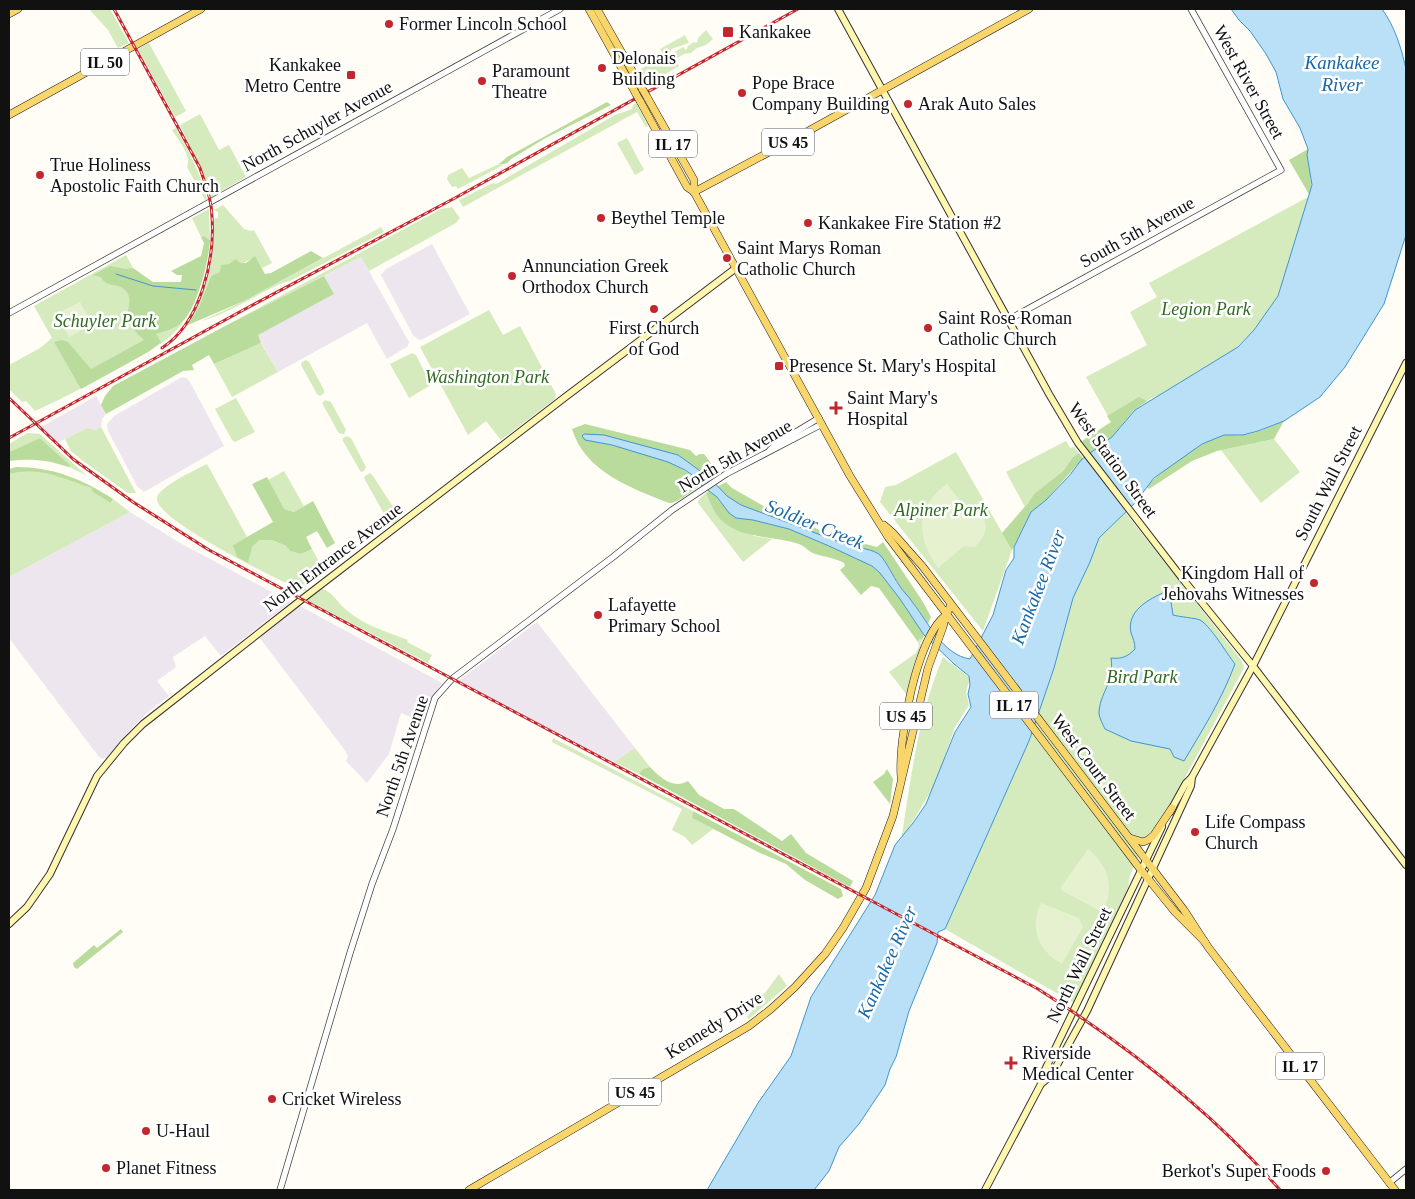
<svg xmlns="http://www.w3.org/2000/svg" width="1415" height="1199" viewBox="0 0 1415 1199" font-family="'Times New Roman',serif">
<rect width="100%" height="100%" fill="#fffdf5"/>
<g fill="#eee6ef">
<polygon points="432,244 470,314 421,340 419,340 413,335 381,275 386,269"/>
<polygon points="361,257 409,342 408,346 387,359 367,323 278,372 257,335 334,294 324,276"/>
<polygon points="182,377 186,378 190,382 224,446 144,492 137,486 108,431 107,424 114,416"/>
<polygon points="96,396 106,414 102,419 101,427 96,430 87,428 57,443 41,427"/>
<polygon points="130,512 180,543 291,602 221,656 205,636 173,657 176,667 157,681 169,696 146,714 133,727 108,757 103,759 99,757 9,638 9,577"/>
<polygon points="300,606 442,683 431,699 422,722 401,713 389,754 367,783 346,761 348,756 344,749 259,637"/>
<polygon points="537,622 635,748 614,762 458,681"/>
</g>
<g fill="#d5ebbd">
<polygon points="89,9 110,9 129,43 118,48 108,30"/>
<path d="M706,30L713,39L706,45L697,48L691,53L684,54L676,59L679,66L650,83L647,88L637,71L664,56L660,49L685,35L689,43L671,49L670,59L667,62L669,65H673C675,61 672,56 676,51L683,47L686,50L688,46L694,42L697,43L698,38Z"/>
<polygon points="149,43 186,111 175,117 138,49"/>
<polygon points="636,103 648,126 646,127 637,112 463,207 459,200 493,183 496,184 615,115 632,109 633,105"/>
<polygon points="200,114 219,150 229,145 246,177 211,197 199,164 180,125"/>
<path d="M176,128C188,150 201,174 207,199L205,200L187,167C192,155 178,140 172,130Z"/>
<polygon points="627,138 644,170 635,175 617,143"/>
<polygon points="509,162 458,189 456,186 452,187 447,179 448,175 462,168 469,178 499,164 503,165"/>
<polygon points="1310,196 1278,296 1254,330 1235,349 1161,394 1150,399 1113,425 1086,377 1147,345 1130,312 1157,297 1149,283"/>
<path d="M223,205L244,229L251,231L254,230L272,263L262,268L255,257C243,264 224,271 211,276L199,307L188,325L186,326C206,292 215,262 214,221L215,218H218V212L214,210Z"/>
<polygon points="452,207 460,218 456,223 369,271 361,257 227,325 441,209"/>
<polygon points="209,209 210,240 204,236 201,237 192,218"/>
<path d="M381,227L384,232L290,281C279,283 270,289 260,294C242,304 222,315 202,321L244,301Z"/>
<path d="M126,255L166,330L183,322C170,342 145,353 125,365C95,381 66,397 35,411L26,401L22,402L9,389V365L40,348L52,338L34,306Z"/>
<polygon points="489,310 503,335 520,326 556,394 555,399 501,440 486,421 468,435 420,347"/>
<polygon points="261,343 278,372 232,397 214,364"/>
<polygon points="412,353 416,355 431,385 409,398 390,364"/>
<polygon points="306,360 309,362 324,390 324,393 320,396 317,394 301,365 302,362"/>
<polygon points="236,398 255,432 235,442 232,440 215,409"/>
<polygon points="325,400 331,402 346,430 344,434 341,434 338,432 322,403"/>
<polygon points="101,427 136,493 128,493 83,461 71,451 65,439 87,428 96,430"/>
<polygon points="28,433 40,434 86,475 69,467 71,466 40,438 9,452 9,444"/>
<polygon points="347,436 351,438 366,467 364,471 361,472 359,469 343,441 343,438"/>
<polygon points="1274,439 1300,472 1261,503 1221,450"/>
<polygon points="1066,441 1070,448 1074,447 1079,453 1073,457 1063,471 1034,494 1025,507 1006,472"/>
<polygon points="956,452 1012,550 983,631 880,502 885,487 896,485"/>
<path d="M207,464L247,537L233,545L252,547L260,540H272L286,546L290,551L301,554L312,549L324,570L305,584L306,591H303C281,581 154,520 157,498C158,487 197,469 207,464Z"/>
<path d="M22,471C45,471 72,478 92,489C99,493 105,498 112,503L113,499L130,512L9,577V474Z"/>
<polygon points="284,471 304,506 294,512 283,509 268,480"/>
<polygon points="370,473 373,476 399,516 399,519 394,524 388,521 364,478 365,476"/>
<polygon points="706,493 714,510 754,536 772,539 743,562 698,503 700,498"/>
<polygon points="1125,512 1242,661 1244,668 1173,800 1154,831 1147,838 1130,875 1128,888 1074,1003 945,929 1029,741 1054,668 1073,598 1090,562 1099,538"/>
<path d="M322,589C331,591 336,600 342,606C360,624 385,631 408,640L407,642L432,655L428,663L307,600Z"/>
<polygon points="920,638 922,640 920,644 922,645 915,661 907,695 889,672 916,653 919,646 918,642"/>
<path d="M943,657L970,678L966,692L969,705L955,727L935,784L901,841C911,778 918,715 943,657Z"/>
<polygon points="553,738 693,811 692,818 713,829 692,845 685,837 672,830 682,809 552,742"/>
<polygon points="635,748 650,767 643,769 639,774 614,762"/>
<polygon points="779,974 787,986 749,1019 747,1017"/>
</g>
<g fill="#b9dc9c">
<path d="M607,102L611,105L544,139L511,159C508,163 505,165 499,164L507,157Z"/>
<path d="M1308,149C1306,166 1314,179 1310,196L1289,160Z"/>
<path d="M204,236L210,240C209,260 197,310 181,323C175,329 164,331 156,334L161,342L148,352L81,389L54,342L62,340L68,342L91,369L144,340C138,334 131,328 128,321C125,310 135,300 125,290C117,282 106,288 101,277L93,275L110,266L126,269L133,268L153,282H181L182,275H177L171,271L201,256L204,243L201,237Z"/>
<polygon points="311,251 323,258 244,301 188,325 199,307 211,276 220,272 221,265 229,264 236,259 240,263 246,263 255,256 265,274 271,273"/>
<polygon points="324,276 334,294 258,335 261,343 214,364 209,355 192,365 194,370 183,371 106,414 101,405 105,396 113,386 227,325"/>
<polygon points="1139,397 1147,401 1134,410 1112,437 1090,453 1082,441 1111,422 1107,416"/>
<path d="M1284,421L1274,439L1217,451L1192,461L1149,489L1147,487C1160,471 1204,439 1224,435C1230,434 1237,436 1244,435C1258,433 1271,426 1284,421Z"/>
<path d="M585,424L690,450L696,456L700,454H704L710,462L713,469L717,470V473L710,478L678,455L658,450L586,440C619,446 681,458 701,485C693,490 677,504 669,503C631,488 585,472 572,429Z"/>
<path d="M40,438L71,466L69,467C48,460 31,458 9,461V452Z"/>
<polygon points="1079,453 1083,458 1046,500 1031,512 1012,550 1002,533 1028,503 1034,494 1063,471 1073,457"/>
<path d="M16,467C53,467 82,479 113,499L111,503L93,492L91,488C64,478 38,466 9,474V469Z"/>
<polygon points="267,477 284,509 294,512 313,501 335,543 327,548 317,531 306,537 312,549 301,554 290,551 286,546 272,540 260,540 252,547 248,563 237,557 233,545 273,522 252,484"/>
<polygon points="726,482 732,488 767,508 832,535 877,547 883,542 923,602 931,617 928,624 912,601 905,594 889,569 864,549 850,546 741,505 727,496 717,487"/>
<path d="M709,491L717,497L720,502L746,518L789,529L829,546L872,566L880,573L900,599L924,635L922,640L920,638L918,642L879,588L871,586L861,595L840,570L845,566L844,563C835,558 825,557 815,554C809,552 805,546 799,544C775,536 740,539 721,520C714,513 710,502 706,493Z"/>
<path d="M650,767C660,777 673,790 688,781L699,795L724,809H734L782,841L791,834L806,853L853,881L850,887L639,774L643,769Z"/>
<polygon points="887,769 893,779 890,804 873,782 884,774"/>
<polygon points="693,811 841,889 843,896 838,899 805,880 786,864 760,853 692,818"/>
<polygon points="121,929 123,932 77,969 74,967 73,963 94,945 97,948"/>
</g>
<g fill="#e6f2cf">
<polygon points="80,302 92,324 69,337 56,314"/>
<path d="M947,484L967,509L979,513L981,512C989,527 987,534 975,547L964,546L938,568C916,538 915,507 947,484Z"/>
<path d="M1088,849C1108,864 1116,889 1102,912L1061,890V887Z"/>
<path d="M1041,903L1079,918L1083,927L1062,964C1038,950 1029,929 1041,903Z"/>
</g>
<g fill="#b9e0f7" stroke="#3f96cf">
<path d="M1231,9H1382C1395,27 1401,47 1406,69V235L1384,304L1345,367L1320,397L1284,421L1258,431L1243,435H1224L1202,444L1154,478L1134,504L1099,538L1090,562L1073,598L1054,668L1029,741L945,929L938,932L937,943L909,1011L896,1057L890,1069L885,1085L859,1124L839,1147L829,1171L814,1190H707L758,1103L791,1056L811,997L875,895L895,845L913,823L926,804L955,732L971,707L968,694L970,685L969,676L954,664L924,635L900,599L880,573L872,566L829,546L789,529L753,520L736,518L729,513L717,497L701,485L695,477L685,470L668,462L612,445L585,440L582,436L584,434L604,435L678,455L710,478L727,496L741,505L850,546C859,548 873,549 880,555C887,563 893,576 899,585C903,592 909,596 913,603C928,622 943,655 970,659L993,615L1006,570L1014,558V547L1031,512L1046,500L1069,476L1082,459L1112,437L1135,410L1238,347L1254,330L1278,296L1312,185L1307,155L1308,149L1300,128L1283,99L1276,72L1266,54L1250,31L1239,20Z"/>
<path d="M1165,592L1171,602L1173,615C1180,617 1196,618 1200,620C1210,625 1227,654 1235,664C1222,699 1203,729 1184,761L1174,757L1170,749L1131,741L1105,729C1103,725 1100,719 1099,714C1099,693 1115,683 1111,658C1122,659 1127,657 1135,649C1135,643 1133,638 1131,633C1126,611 1149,599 1165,592Z"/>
</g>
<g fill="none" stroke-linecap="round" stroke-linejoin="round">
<polyline stroke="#3f96cf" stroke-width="1" points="116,274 153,286 196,290"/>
<defs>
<g id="tertiary">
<polyline points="9,313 560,9"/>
<polyline points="1008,320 1281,170 1191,9"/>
<polyline points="770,450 776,444 819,418"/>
<polyline points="1389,1183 1406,1169"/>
<polyline points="280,1190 350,953 372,884 393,829 435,698 452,679 613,557 672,510 726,474 822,424"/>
</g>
<g id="secondary">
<polyline points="838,9 1049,394 1078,443 1182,578 1253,666 1406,865"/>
<polyline points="1170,812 1186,783 1192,777"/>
<polyline points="9,924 27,907 50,874 97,776 124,743 143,724 301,600 564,398 736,268"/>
<polyline points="1041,1084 1051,1076 1087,1011 1191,786 1192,777 1253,666 1406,363"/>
<polyline points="985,1190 1041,1084 1042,1076 1162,827"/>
</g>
<g id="primary">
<polyline points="589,9 636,94"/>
<polyline points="597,9 643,90"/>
<polyline points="9,14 18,9"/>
<polyline points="647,97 694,180 694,192"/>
<polyline points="640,101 687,187 694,192 850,476 888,537 1141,870 1175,912 1205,942"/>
<polyline points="9,115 201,9"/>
<polyline points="694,192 790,141 1029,9"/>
<polyline points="884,525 893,533 923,567 1184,910 1208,947 1395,1190"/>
<path d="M901,777C898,740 916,638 946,615"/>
<polyline points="1130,838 1143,842 1148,840 1154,835 1172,808"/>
<polyline points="469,1190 749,1026 771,1009 795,987 825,954 843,928 866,888 893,816 928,668 943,627 946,615 951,605"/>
</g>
</defs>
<use href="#tertiary" stroke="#444" stroke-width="7"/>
<use href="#secondary" stroke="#333" stroke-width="8"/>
<use href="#primary" stroke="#222" stroke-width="8"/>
<use href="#tertiary" stroke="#fff" stroke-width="5.5"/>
<use href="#secondary" stroke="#fff6b0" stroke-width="6"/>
<use href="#primary" stroke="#f9d66b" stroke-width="7"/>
<defs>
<g id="rail">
<path d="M114,9L200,168C205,184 212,200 212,217C215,259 201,323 162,348"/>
<path d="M9,398L73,459L133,502L209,550L1038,989C1126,1045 1211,1110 1280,1190"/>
<polyline points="9,438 247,308 455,198 798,9"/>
</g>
</defs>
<use href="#rail" stroke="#c4262e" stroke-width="3"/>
<use href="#rail" stroke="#fff" stroke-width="1" stroke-dasharray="4" stroke-linecap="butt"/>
<defs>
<g id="primary-bridge">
<polyline points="643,90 647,97"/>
<polyline points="636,94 640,101"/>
</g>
</defs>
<use href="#primary-bridge" stroke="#222" stroke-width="8" stroke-linecap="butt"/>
<use href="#primary-bridge" stroke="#f9d66b" stroke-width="7"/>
</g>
<g fill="#c4262e" stroke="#fff" stroke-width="2">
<circle cx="389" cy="24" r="5"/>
<rect x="722" y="26" width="12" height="12" rx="2.5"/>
<circle cx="602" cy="68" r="5"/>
<rect x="346" y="70" width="10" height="10" rx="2.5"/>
<circle cx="482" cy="81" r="5"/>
<circle cx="742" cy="93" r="5"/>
<circle cx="908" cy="104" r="5"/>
<circle cx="40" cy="175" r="5"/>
<circle cx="601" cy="218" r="5"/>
<circle cx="808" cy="223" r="5"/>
<circle cx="727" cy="258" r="5"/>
<circle cx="512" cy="276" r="5"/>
<circle cx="654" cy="309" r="5"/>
<circle cx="928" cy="328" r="5"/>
<rect x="774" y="361" width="10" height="10" rx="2.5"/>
<path d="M833.5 400.5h5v5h5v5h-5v5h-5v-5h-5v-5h5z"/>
<circle cx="1314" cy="583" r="5"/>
<circle cx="598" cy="615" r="5"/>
<circle cx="1195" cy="832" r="5"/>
<path d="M1008.5 1055.5h5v5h5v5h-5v5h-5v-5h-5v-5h5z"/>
<circle cx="272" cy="1099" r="5"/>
<circle cx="146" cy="1131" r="5"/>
<circle cx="106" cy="1168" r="5"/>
<circle cx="1326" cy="1171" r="5"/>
</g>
<g text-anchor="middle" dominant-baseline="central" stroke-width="5" stroke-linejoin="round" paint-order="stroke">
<g fill="#fff" stroke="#585858" stroke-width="1">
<rect x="81" y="48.5" width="48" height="27" rx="4"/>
<rect x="762" y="128.5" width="52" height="27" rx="4"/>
<rect x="649" y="130.5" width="48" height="27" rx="4"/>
<rect x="990" y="691.5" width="48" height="27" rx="4"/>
<rect x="880" y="702.5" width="52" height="27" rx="4"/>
<rect x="1276" y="1052.5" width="48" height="27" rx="4"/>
<rect x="609" y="1078.5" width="52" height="27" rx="4"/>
</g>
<g font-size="16" font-weight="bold" fill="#111">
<text x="105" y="62">IL 50</text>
<text x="788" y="142">US 45</text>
<text x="673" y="144">IL 17</text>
<text x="1014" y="705">IL 17</text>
<text x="906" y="716">US 45</text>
<text x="1300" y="1066">IL 17</text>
<text x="635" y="1092">US 45</text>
</g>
<g font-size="18" fill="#111" stroke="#fff" text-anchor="start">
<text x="399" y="24">Former Lincoln School</text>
<text x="739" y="32">Kankakee</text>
<text x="612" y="58">Delonais<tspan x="612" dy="21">Building</tspan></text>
<text x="341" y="65" text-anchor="end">Kankakee<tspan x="341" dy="21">Metro Centre</tspan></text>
<text x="492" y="71">Paramount<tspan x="492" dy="21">Theatre</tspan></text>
<text x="752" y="83">Pope Brace<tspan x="752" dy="21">Company Building</tspan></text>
<text x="918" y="104">Arak Auto Sales</text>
<text x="50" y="165">True Holiness<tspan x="50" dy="21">Apostolic Faith Church</tspan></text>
<text x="611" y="218">Beythel Temple</text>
<text x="818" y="223">Kankakee Fire Station #2</text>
<text x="737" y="248">Saint Marys Roman<tspan x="737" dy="21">Catholic Church</tspan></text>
<text x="522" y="266">Annunciation Greek<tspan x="522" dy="21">Orthodox Church</tspan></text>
<text x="938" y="318">Saint Rose Roman<tspan x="938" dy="21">Catholic Church</tspan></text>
<text x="654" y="328" text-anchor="middle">First Church<tspan x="654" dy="21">of God</tspan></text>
<text x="789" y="366">Presence St. Mary's Hospital</text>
<text x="847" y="398">Saint Mary's<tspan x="847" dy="21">Hospital</tspan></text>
<text x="1304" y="573" text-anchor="end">Kingdom Hall of<tspan x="1304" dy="21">Jehovahs Witnesses</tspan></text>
<text x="608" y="605">Lafayette<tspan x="608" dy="21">Primary School</tspan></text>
<text x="1205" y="822">Life Compass<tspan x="1205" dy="21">Church</tspan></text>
<text x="1022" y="1053">Riverside<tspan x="1022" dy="21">Medical Center</tspan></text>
<text x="282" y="1099">Cricket Wireless</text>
<text x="156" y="1131">U-Haul</text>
<text x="116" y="1168">Planet Fitness</text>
<text x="1316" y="1171" text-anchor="end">Berkot's Super Foods</text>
</g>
<g font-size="18" fill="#111" stroke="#fff">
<text transform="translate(1249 82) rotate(61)">West River Street</text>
<text transform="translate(317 126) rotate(-29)">North Schuyler Avenue</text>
<text transform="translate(1137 232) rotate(-29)">South 5th Avenue</text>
<text transform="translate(735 456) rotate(-30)">North 5th Avenue</text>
<text transform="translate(1113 460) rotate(54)">West Station Street</text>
<text transform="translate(1328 483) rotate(-63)">South Wall Street</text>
<text transform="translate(333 557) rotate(-37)">North Entrance Avenue</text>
<text transform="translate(402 756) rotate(-71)">North 5th Avenue</text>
<text transform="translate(1094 767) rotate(53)">West Court Street</text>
<text transform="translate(1079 965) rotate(-64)">North Wall Street</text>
<text transform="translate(714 1025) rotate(-32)">Kennedy Drive</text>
</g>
<g font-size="18" font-style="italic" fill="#2f6b1f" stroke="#fff">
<text x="1206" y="309">Legion Park</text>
<text x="105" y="321">Schuyler Park</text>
<text x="487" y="377">Washington Park</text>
<text x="941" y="510">Alpiner Park</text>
<text x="1142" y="677">Bird Park</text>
</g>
<g font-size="19" font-style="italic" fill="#1768a6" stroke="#fff">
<text x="1342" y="62">Kankakee<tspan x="1342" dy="22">River</tspan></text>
<text transform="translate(815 524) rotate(22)">Soldier Creek</text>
<text transform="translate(1038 587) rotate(-69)">Kankakee River</text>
<text transform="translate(887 962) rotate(-66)">Kankakee River</text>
</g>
</g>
<rect width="1415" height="1199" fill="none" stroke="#111111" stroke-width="20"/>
</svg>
